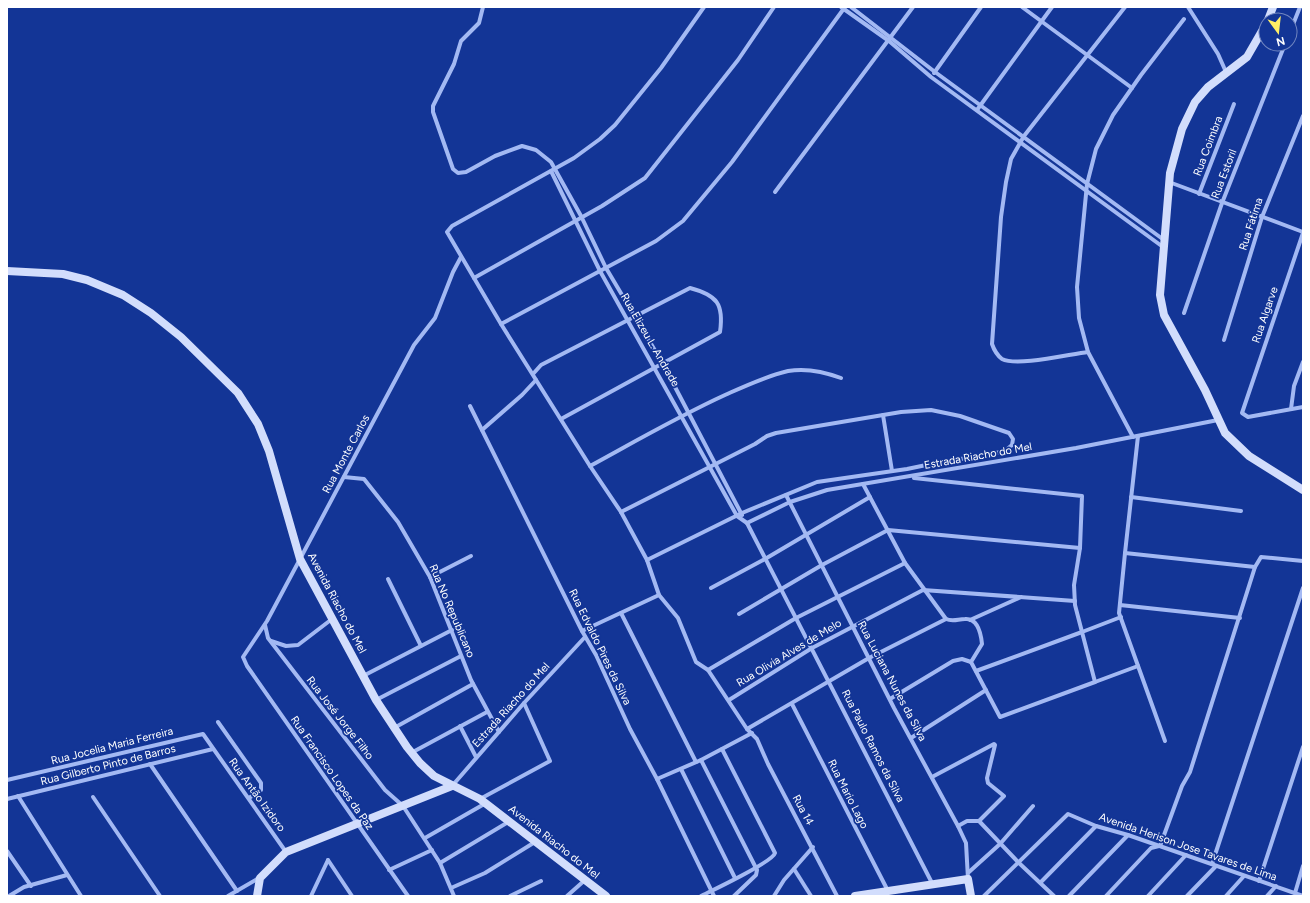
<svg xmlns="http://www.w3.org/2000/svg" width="1310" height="903" viewBox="0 0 1310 903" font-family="Figtree,sans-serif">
<rect width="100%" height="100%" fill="#133596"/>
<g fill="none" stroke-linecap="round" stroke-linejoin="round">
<g stroke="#a3b9f3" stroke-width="4">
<polyline points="483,7 479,23 461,41 454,64 433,106 433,112 453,169 458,173 466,172 495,156 522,146 536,150 551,162 581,216 606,268 663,364 742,515"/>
<polyline points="704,7 661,68 615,125 600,139 574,158 452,226 447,232 501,324 590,466 621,512 647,560 659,595 678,618 696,662 708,670 747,729 757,739 768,764 837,896"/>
<polyline points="841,7 889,41 931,77 1163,247"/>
<polyline points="851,7 935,72 1164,240"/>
<polyline points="1022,7 1132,88"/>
<polyline points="1188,7 1218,54 1226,72"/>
<polyline points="1290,32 1300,7"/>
<polyline points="934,73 981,7"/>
<polyline points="977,110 1052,7"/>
<polyline points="551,171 600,271 737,516 747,523 932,883"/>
<polyline points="1169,182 1303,232"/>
<polyline points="775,192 913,7"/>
<polyline points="1199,194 1234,104"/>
<polyline points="1303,233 1242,413 1248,417 1303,407"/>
<polyline points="474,278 602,206 645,178 738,60 774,7"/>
<polyline points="1184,313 1222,203 1285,44"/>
<polyline points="501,324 656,241 683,221 732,162 845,7"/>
<polyline points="1224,340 1262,217 1303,116"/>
<path d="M1088,352C1070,354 1017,367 1002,359C997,355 994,350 992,344L1001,217L1006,182L1011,159L1024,136L1125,7"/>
<path d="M533,374L541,365L690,288C717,295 724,304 720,332L561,419"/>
<polyline points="470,406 582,631 596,655 630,729 657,779 714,896"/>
<polyline points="1291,409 1294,386 1303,362"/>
<polyline points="883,415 892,471"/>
<polyline points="482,430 522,395 536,380"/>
<polyline points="1138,436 1125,553 1255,567"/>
<polyline points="1133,437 1088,352 1079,318 1077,287 1087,184 1096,149 1113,115 1141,75 1184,19"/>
<path d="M590,466C634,442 679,416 725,395C745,386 766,376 788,371C805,368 825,372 841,378"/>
<polyline points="344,477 364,479 398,522 430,577 471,680 499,732"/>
<polyline points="914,478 1082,496 1080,548 1074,585 1075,605 1082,632 976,671"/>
<path d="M863,484L905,563L946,619C953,622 958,619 965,619C978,618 981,634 982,644L971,662L1000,717L1095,682L1082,632L1121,617"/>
<polyline points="786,495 894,708 958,826 966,843 968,879"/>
<polyline points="1131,497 1241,511"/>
<polyline points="621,512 755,444 767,436 776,433 901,412 931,410 960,416 1009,433 1013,439 1012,445 1005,451 991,454 936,463 907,469 817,482 742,513 647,560"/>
<polyline points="747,523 790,502 827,490 1076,448 1218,420"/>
<polyline points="1125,553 1119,613 1165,741"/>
<polyline points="430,577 471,556"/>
<polyline points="388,579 421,646"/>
<polyline points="711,588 765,559 870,497"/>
<polyline points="1120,605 1240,618"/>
<polyline points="621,613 696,762"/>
<polyline points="739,614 822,565 888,530 1080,548"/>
<polyline points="970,620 1021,597"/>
<polyline points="265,625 268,638 385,790 403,806 440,863 454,896"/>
<polyline points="582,631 659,595"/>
<polyline points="271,641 286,646 298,645 332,619"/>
<polyline points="708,670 796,618 905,563"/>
<polyline points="363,676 452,630"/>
<polyline points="1095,682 1138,666"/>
<polyline points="890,699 953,661 962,659 971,662"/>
<polyline points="376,700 461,656"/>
<polyline points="729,700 812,648 923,590 1075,601"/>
<polyline points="792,704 888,891"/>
<polyline points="218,722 261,783 261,790 249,798"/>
<polyline points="460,726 476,757"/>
<polyline points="394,728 473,684"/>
<polyline points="747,729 869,658 946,619"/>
<polyline points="911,738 986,690"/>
<polyline points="411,753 487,712"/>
<polyline points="701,760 757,870 756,875 734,896"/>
<polyline points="150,764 237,891"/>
<polyline points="681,769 735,878"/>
<polyline points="932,777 994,744 995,745 987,778 988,783 1004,796 979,821"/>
<polyline points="657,779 701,760 752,733"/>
<polyline points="7,780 203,734 286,852"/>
<polyline points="452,786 524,703 585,637"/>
<polyline points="18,796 81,896"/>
<polyline points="93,797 160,896"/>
<polyline points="7,799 213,749"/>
<polyline points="480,799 550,761 524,703"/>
<polyline points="979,821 1019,863 1054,896"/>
<polyline points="958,826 967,821 979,821"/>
<polyline points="425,838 486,803"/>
<polyline points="1160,846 1182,786 1190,772 1255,567 1261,557 1303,561"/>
<polyline points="7,851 31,886"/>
<polyline points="328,860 352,896"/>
<polyline points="440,863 510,821"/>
<polyline points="1212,864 1303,588"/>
<polyline points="794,869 811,896"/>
<polyline points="389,870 432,850"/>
<polyline points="969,872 1000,844 1033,806"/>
<polyline points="1259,881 1303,747"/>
<polyline points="1041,882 1096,826"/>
<polyline points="451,888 485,873 535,842"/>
<polyline points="1295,893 1303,866"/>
<polyline points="9,896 24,887 67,875"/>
<polyline points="228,896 259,878"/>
<polyline points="311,896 328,860"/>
<polyline points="408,896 247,666 243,657 267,621 414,345 435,318 453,272 461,257"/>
<polyline points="510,896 541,881"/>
<polyline points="567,896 585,880"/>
<path d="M701,896C713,890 773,862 775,853L722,749"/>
<polyline points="774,896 784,880 813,847"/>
<polyline points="984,896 1068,814 1096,826 1128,835 1303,896"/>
<polyline points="1069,896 1128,835"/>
<polyline points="1106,896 1151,848 1159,846"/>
<polyline points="1148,896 1186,855"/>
<polyline points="1187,896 1216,866"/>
<polyline points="1226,896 1244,876"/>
<polyline points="1267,896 1276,886"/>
</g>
<g stroke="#d2ddfc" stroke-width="8">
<polyline points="1268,20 1273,7"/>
<polyline points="1266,24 1247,57 1208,87 1201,95 1195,102 1182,129 1170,173 1160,295 1164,315 1205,390 1225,433 1249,456 1303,490"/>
<polyline points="7,271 63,274 87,280 123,295 151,313 181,337 238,393 258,424 269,451 300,559 376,700 407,747 420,763 434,776 480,799 606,896"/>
<polyline points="257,896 260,878 286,852 452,786"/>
<polyline points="855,896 968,879 971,896"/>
</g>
</g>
<g text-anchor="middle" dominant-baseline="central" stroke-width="3.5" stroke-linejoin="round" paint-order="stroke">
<g font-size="11" fill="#fff" stroke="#133596">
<text transform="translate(1208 146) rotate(-69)">Rua Coimbra</text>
<text transform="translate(1224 174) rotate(-69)">Rua Estoril</text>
<text transform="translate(1251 224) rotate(-72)">Rua Fátima</text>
<text transform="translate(1265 315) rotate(-71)">Rua Algarve</text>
<text transform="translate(650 340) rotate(60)">Rua Elizeu L. Andrade</text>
<text transform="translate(346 454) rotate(-62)">Rua Monte Carlos</text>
<text transform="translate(978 456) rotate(-10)">Estrada Riacho do Mel</text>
<text transform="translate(337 603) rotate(62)">Avenida Riacho do Mel</text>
<text transform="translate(452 611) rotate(67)">Rua No Republicano</text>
<text transform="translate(600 647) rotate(64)">Rua Edvaldo Pires da Silva</text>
<text transform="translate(789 653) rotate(-31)">Rua Olivia Alves de Melo</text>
<text transform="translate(892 681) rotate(62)">Rua Luciana Nunes da Silva</text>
<text transform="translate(511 705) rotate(-48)">Estrada Riacho do Mel</text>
<text transform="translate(340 718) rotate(52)">Rua José Jorge Filho</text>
<text transform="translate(112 746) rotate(-14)">Rua Jocelia Maria Ferreira</text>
<text transform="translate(873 746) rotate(63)">Rua Paulo Ramos da Silva</text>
<text transform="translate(108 765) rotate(-14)">Rua Gilberto Pinto de Barros</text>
<text transform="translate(332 773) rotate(55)">Rua Francisco Lopes da Paz</text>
<text transform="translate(848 794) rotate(63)">Rua Mario Lago</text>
<text transform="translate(257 795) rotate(54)">Rua Antão Izidoro</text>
<text transform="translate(803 810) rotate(62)">Rua 14</text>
<text transform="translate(554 842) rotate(38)">Avenida Riacho do Mel</text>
<text transform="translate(1188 847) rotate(19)">Avenida Herison Jose Tavares de Lima</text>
</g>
</g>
<rect width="1310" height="903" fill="none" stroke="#ffffff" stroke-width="16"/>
<g transform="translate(1278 32) rotate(165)"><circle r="19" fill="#133596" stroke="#7186c0"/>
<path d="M0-3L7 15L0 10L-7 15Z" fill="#ffee65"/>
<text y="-6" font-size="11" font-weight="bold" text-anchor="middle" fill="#ffffff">N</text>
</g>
</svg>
